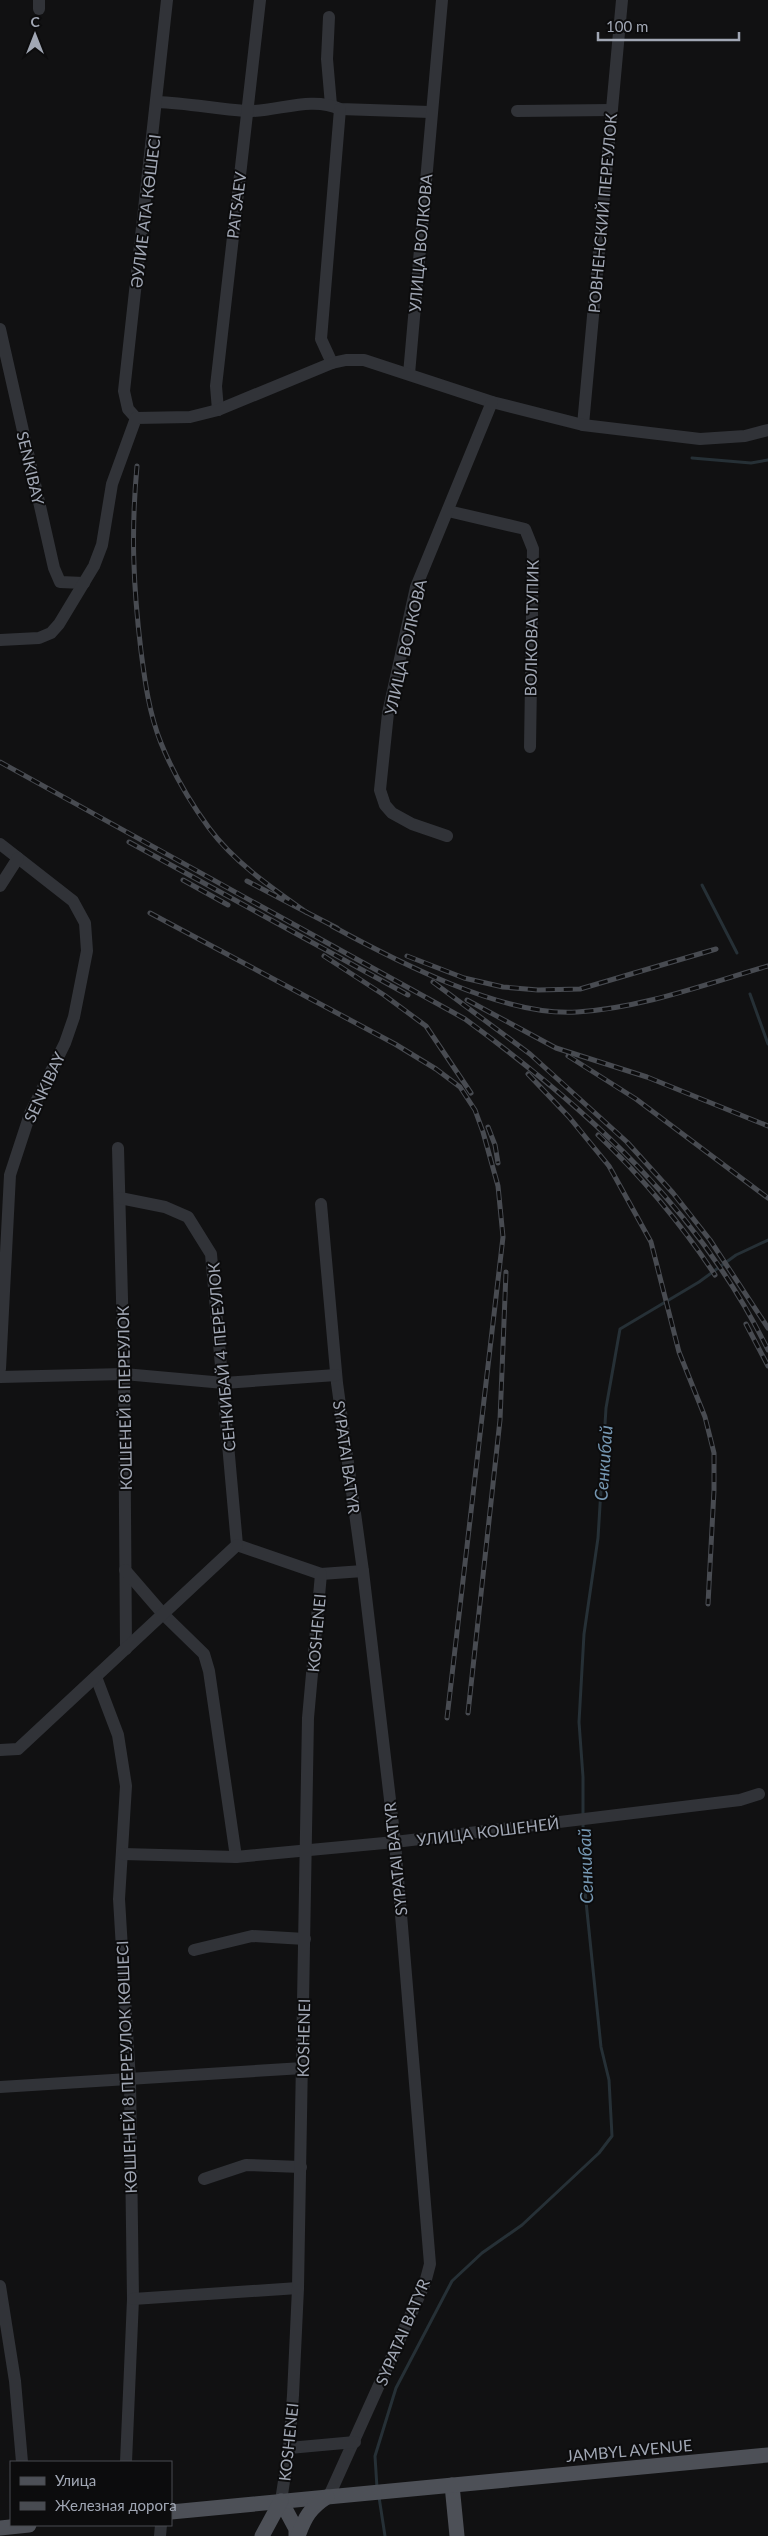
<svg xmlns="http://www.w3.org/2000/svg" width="768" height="2536" viewBox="0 0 768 2536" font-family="Lato,sans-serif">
<rect width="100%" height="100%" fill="#111112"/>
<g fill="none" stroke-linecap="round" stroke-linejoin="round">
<g stroke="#263036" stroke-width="3">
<polyline points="692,458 751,463 768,460"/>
<polyline points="702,885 737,953"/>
<polyline points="750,994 768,1044"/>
<polyline points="583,1817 583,1777 579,1722 584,1634 598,1538 606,1408 620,1329 699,1282 736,1255 768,1240"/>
<polyline points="377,2488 375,2456 396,2388 452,2281 482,2253 522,2225 599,2153 612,2136 609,2080 601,2047 584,1882 583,1823"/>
<polyline points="379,2497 385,2536"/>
</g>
<g stroke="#313338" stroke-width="12">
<polyline points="39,9 39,0"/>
<polyline points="329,17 327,59 331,105"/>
<path d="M157,102C187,103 216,109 245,111C275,113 310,95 340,109L430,112"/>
<polyline points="517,111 611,110"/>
<polyline points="0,329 54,568 60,582 84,583"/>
<polyline points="332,363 321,339 340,109"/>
<polyline points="409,374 442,0"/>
<polyline points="218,410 216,386 260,0"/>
<polyline points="136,418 128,409 124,391 167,0"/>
<polyline points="583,425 622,0"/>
<polyline points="448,511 525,529 533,549 530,747"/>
<polyline points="0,640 39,638 51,633 59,624 94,566 102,545 112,484 136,418 190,417 218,410 332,363 346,360 364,360 492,402 583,425 700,439 745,436 768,430"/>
<polyline points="447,836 412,824 392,813 385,805 380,790 388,713 416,587 492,402"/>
<polyline points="0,844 73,901 85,923 87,951 74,1017 65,1043 30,1114 10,1175 0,1369"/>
<polyline points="0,886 18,858"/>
<polyline points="118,1148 124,1374 126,1649"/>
<polyline points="120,1198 165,1207 188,1217 211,1254 237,1545 321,1574 363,1571"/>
<polyline points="321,1204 337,1383 363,1571 395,1842 430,2264 425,2283 329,2496"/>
<polyline points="0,1377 124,1374 224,1383 336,1375"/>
<polyline points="125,1570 163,1614 204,1654 209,1671 236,1857"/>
<polyline points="96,1677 118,1735 126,1786 119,1899 130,2081 133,2299 126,2462"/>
<polyline points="0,1750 18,1749 237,1545"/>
<polyline points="123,1854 236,1857 395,1842 740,1800 759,1794"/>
<polyline points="194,1950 252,1936 305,1939"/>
<polyline points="0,2087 303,2068"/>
<polyline points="204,2179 246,2165 301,2167"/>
<polyline points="0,2286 15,2381 22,2462"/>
<polyline points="133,2299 298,2288"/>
<polyline points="289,2448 355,2442"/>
<polyline points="281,2501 289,2448 293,2395 298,2288 308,1718 321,1574"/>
<polyline points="160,2536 161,2525"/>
</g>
<g stroke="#4d5057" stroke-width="15">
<polyline points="452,2485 457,2536"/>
<polyline points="281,2501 296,2529 296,2536"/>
<polyline points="171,2512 768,2455"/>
<polyline points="0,2528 29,2525"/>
<polyline points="262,2536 281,2501"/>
<path d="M298,2536C305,2517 310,2508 327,2497"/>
</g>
<defs>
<g id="rail">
<path d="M137,466C131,531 133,585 141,651C145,682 149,713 161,743C173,773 190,802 209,828C235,863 272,888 306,912L247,881"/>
<path d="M0,762L465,1019C589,1110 699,1209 768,1350"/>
<polyline points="129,842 408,995"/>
<polyline points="183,880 228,905"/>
<polyline points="306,912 337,928"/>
<polyline points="150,913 395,1044 436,1069 460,1087 475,1110 483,1132 498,1186 503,1237 447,1718"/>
<path d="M332,926C396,961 504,1017 577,1012C642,1008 706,984 768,966"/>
<polyline points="324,956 384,995 426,1026 471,1093"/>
<polyline points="407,956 464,978 503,987 538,990 580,989 716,949"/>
<polyline points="433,982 530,1054 627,1142 673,1193 710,1240 768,1328"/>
<polyline points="467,1000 556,1048 647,1077 768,1126"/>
<polyline points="568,1056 636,1099 768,1198"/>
<polyline points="528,1074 569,1117 609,1166 651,1242 679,1352 705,1417 714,1453 714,1490 708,1604"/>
<polyline points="488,1127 495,1145 498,1163"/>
<path d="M598,1135C642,1177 682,1225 715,1275"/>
<polyline points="746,1324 768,1366"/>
<polyline points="468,1713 500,1420 506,1272"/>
</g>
</defs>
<use href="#rail" stroke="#484b51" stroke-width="5"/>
<use href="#rail" stroke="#0c0c0d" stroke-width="3" stroke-dasharray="9" stroke-linecap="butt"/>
</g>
<g text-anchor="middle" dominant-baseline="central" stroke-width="4" stroke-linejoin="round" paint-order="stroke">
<g font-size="16" fill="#a1a7b4" stroke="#0c0c0d">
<text transform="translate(236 205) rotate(-83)">PATSAEV</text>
<text transform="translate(145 211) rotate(-83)">ӘУЛИЕ АТА КӨШЕСІ</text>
<text transform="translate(602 213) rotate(-85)">РОВНЕНСКИЙ ПЕРЕУЛОК</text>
<text transform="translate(420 243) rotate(-85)">УЛИЦА ВОЛКОВА</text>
<text transform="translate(31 468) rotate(77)">SENKIBAY</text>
<text transform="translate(531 628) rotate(-89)">ВОЛКОВА ТУПИК</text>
<text transform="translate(405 647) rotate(-77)">УЛИЦА ВОЛКОВА</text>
<text transform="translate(44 1087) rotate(-65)">SENKIBAY</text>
<text transform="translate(221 1357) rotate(-95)">СЕНКИБАЙ 4 ПЕРЕУЛОК</text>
<text transform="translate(124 1398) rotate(-91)">КОШЕНЕЙ 8 ПЕРЕУЛОК</text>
<text transform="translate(347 1457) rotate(82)">SYPATAI BATYR</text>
<text transform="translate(316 1633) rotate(-85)">KOSHENEI</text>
<text transform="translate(488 1831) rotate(-7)">УЛИЦА КОШЕНЕЙ</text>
<text transform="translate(395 1859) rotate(-96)">SYPATAI BATYR</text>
<text transform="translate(303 2038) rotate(-89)">KOSHENEI</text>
<text transform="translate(126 2067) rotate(-92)">КӨШЕНЕЙ 8 ПЕРЕУЛОК КӨШЕСІ</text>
<text transform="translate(402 2332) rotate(-67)">SYPATAI BATYR</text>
<text transform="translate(288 2442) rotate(-84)">KOSHENEI</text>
<text transform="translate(629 2450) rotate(-5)">JAMBYL AVENUE</text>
</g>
<g font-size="18" font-style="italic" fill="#7597b2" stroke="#0c0c0d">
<text transform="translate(603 1463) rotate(-86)">Сенкибай</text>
<text transform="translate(585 1866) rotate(-92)">Сенкибай</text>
</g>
</g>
<rect x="10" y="2461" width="162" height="65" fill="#0c0c0d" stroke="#484a50"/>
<rect x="20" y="2477" width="25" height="8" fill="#4d5057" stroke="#484a50"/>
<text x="55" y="2486" font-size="15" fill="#a1a7b4">Улица</text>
<rect x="20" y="2502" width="25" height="8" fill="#484b51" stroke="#484a50"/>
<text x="55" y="2511" font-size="15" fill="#a1a7b4">Железная дорога</text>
<g transform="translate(35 35)" stroke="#0c0c0d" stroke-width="4" paint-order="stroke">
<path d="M0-4L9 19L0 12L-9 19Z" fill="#a1a7b4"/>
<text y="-8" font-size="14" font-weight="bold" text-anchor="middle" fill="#a1a7b4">С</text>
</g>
<path d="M598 32v8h141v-8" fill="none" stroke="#a1a7b4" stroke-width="2.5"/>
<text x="606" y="32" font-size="15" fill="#a1a7b4" stroke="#0c0c0d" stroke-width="4" paint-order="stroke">100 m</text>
</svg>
